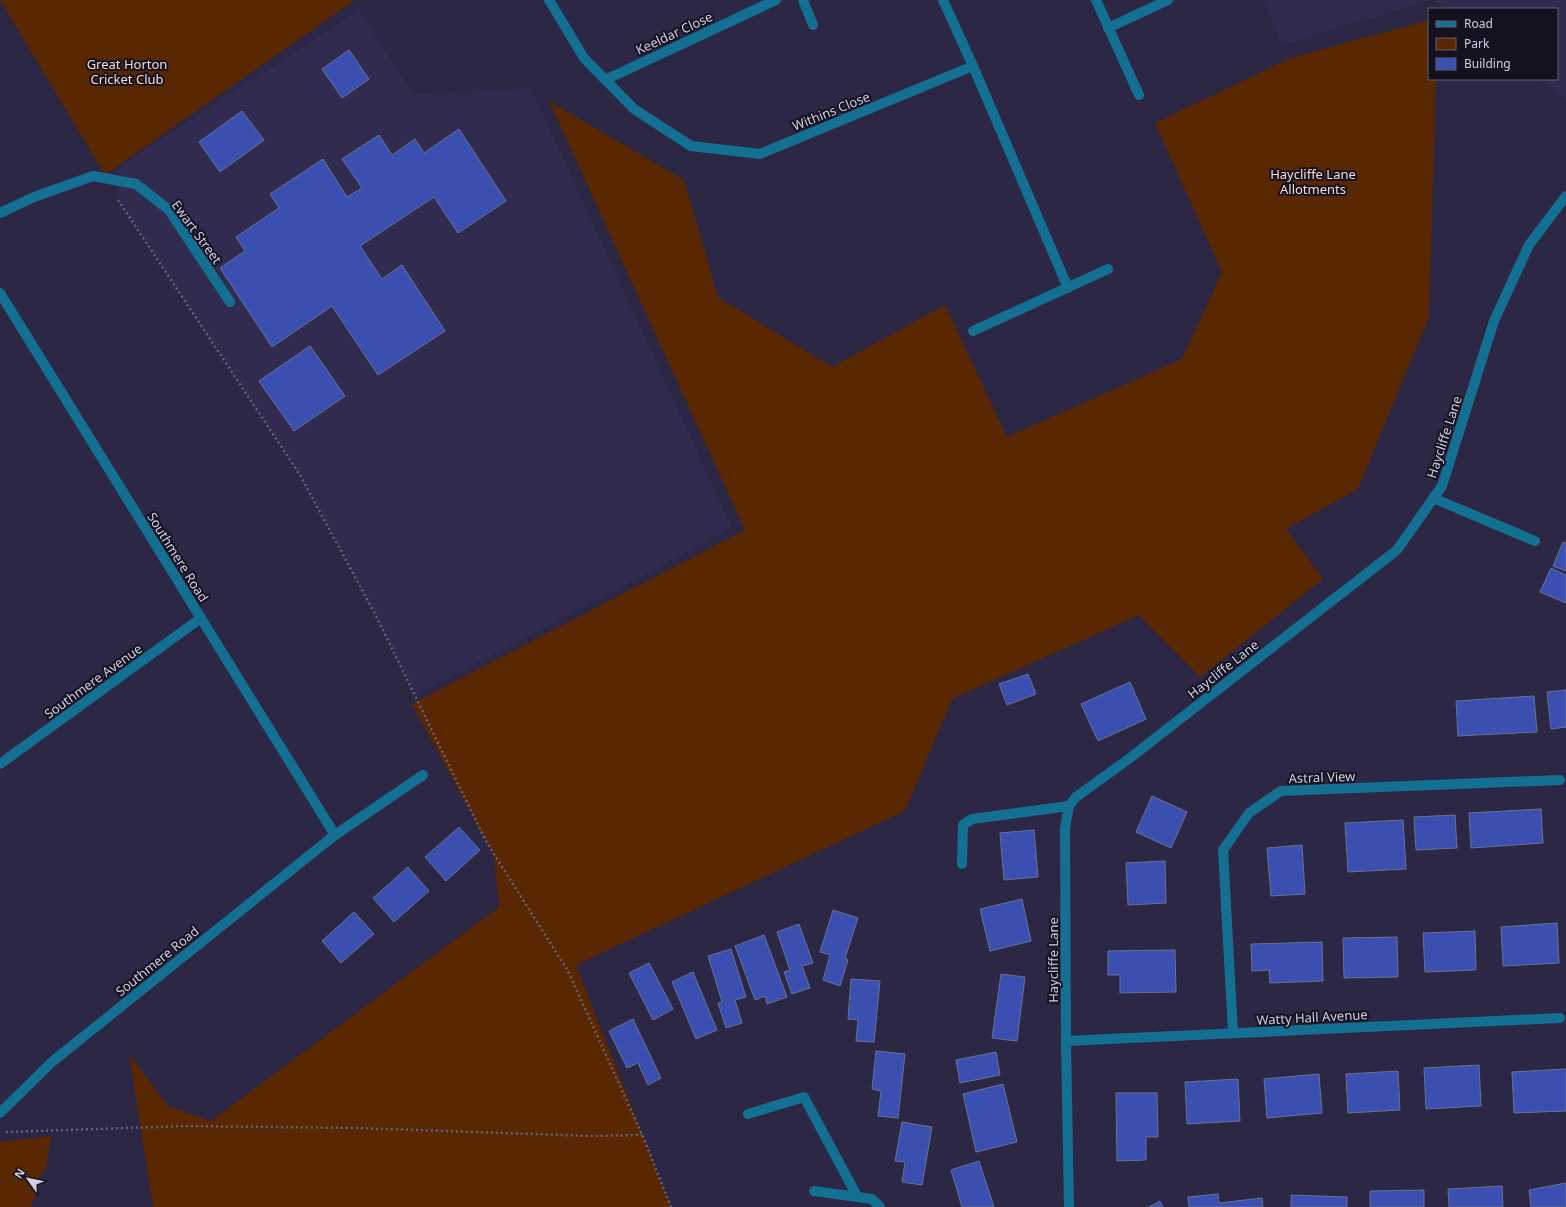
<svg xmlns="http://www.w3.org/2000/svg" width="1566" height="1207" viewBox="0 0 1566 1207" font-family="'Noto Sans',sans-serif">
<rect width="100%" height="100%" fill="#2c2745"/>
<g fill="#322b50">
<polygon points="1263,0 1431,0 1282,45"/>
<polygon points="1434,0 1566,0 1566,99 1539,79 1557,79 1557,9 1446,9"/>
<polygon points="359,10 413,94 531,88 732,528 416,695 309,488 117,198 119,167"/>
</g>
<g fill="#592702">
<polygon points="0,0 355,0 105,175"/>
<polygon points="1429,20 1429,79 1436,79 1429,317 1358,489 1286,529 1323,579 1200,677 1139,615 952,699 905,811 576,965 671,1207 153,1207 129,1054 168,1106 211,1121 499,907 494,856 412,704 745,530 549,101 684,180 718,297 832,367 945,305 1007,437 1182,359 1222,272 1155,123 1291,58"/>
<polygon points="51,1136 46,1170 40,1175 38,1193 31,1204 32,1207 0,1207 0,1142"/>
</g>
<g fill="#3a4faf" stroke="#677395">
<polygon points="349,50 369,79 342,98 322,69"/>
<polygon points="242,111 264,140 220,172 199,142"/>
<polygon points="459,129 506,201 458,233 434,197 360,246 382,279 402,265 445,331 378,375 332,306 272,347 220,268 245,251 236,237 279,208 270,194 323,159 347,197 362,188 342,159 379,135 392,155 415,139 424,153"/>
<polygon points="310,346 345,396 294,431 259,381"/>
<polygon points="1563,542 1566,543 1566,571 1553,566"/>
<polygon points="1551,568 1566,575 1566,603 1540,592"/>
<polygon points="1028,674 1036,694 1007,705 999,684"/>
<polygon points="1130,682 1146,719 1098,741 1081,704"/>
<polygon points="1566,690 1566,727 1551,729 1547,692"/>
<polygon points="1534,696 1537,732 1458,736 1456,701"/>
<polygon points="1152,796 1187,812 1171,848 1136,832"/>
<polygon points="1541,809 1543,843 1471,848 1469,813"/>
<polygon points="1455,815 1457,848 1416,850 1414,817"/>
<polygon points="1403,820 1406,869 1348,872 1345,823"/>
<polygon points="459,827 480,850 446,881 425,857"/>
<polygon points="1034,830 1038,877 1004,880 1000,833"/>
<polygon points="1302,845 1305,894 1271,896 1267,848"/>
<polygon points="1165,861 1166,903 1128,905 1126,863"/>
<polygon points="408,867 429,891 394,922 373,898"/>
<polygon points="1022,899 1031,941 990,951 980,909"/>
<polygon points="833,910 858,918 845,958 848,960 840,986 823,980 830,955 820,952"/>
<polygon points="354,912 374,934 341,963 322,941"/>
<polygon points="1557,923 1559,963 1503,966 1501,927"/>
<polygon points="799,924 813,963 802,966 810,988 792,994 784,972 790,970 777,932"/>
<polygon points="1475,931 1476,970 1425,972 1423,933"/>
<polygon points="764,935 787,997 767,1004 765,996 755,1000 735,946"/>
<polygon points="1397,937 1398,977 1344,978 1343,938"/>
<polygon points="1322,942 1323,981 1270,983 1269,970 1252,971 1251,944"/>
<polygon points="731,949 746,997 735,1000 742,1023 726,1028 718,1003 722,1002 708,956"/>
<polygon points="1175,950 1176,992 1120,993 1120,975 1108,975 1108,951"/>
<polygon points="649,963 673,1009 653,1020 629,973"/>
<polygon points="693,972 717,1030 696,1039 672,982"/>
<polygon points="1001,974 1025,977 1017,1041 992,1038"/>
<polygon points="851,979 880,981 874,1042 856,1041 858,1020 848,1019"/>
<polygon points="633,1019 661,1078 648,1085 638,1063 627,1068 609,1031"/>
<polygon points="876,1051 905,1054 898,1118 878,1116 881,1091 872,1089"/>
<polygon points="996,1052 1000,1075 960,1083 956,1060"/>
<polygon points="1479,1065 1481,1106 1426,1109 1424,1068"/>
<polygon points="1566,1069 1566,1111 1514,1113 1512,1072"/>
<polygon points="1398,1071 1400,1110 1348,1113 1346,1074"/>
<polygon points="1319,1074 1322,1113 1267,1118 1264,1079"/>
<polygon points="1238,1079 1240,1121 1187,1124 1185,1082"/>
<polygon points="1003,1084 1017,1142 976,1152 963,1094"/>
<polygon points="1116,1093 1157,1093 1158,1137 1146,1137 1146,1160 1117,1161"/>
<polygon points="902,1122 932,1127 922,1185 902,1182 905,1162 895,1161"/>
<polygon points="979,1161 994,1207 962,1207 951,1170"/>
<polygon points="1566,1183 1566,1207 1531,1207 1529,1190"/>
<polygon points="1502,1186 1503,1207 1449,1207 1448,1189"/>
<polygon points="1424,1190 1424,1207 1370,1207 1370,1191"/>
<polygon points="1218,1194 1219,1203 1262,1198 1263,1207 1189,1207 1188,1197"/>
<polygon points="1291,1195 1347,1197 1347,1207 1291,1207"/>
<polygon points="1160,1201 1163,1207 1149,1207"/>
</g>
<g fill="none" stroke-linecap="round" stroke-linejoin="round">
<g stroke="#65617c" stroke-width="2.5" stroke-dasharray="2 3" stroke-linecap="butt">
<polyline points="118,200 300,475 376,616 487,843 568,971 644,1139 671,1207"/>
<polyline points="6,1132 187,1126 357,1128 591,1136 642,1135"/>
</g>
<g stroke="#147093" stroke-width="10">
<polyline points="549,0 584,58 634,109 691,146 760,154 973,66 943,0"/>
<polyline points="803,0 813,25"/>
<polyline points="1096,0 1139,95"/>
<polyline points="1108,28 1168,0"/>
<polyline points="973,66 1068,288"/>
<polyline points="605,80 776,0"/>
<polyline points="0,213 34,197 93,176 136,184 169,210 230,302"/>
<polyline points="0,293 335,835"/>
<polyline points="973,331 1108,269"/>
<polyline points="1433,498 1535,541"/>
<polyline points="0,764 201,618"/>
<polyline points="962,864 963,825 972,819 1069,806"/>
<polyline points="1233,1033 1223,850 1249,813 1281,791 1560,780"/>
<polyline points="1066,1041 1560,1018"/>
<polyline points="0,1113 53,1061 335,835 423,775"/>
<polyline points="748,1114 804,1097 857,1196"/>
<polyline points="814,1191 872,1199 880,1207"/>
<polyline points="1069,1207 1066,1041 1065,828 1069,806 1076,797 1130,758 1397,550 1442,486 1494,321 1529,245 1566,196"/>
</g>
</g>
<g text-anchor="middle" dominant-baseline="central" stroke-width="4" stroke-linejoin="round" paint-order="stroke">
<g font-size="13" fill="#d1cfe3" stroke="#141220">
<text transform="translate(674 33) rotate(-25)">Keeldar Close</text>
<text transform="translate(831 111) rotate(-22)">Withins Close</text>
<text transform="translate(197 232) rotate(54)">Ewart Street</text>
<text transform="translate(1444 437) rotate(-72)">Haycliffe Lane</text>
<text transform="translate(178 557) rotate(58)">Southmere Road</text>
<text transform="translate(1223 669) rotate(-38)">Haycliffe Lane</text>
<text transform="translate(93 681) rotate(-36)">Southmere Avenue</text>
<text transform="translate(1322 777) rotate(-2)">Astral View</text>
<text transform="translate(1053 960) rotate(-90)">Haycliffe Lane</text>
<text transform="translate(157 961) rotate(-39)">Southmere Road</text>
<text transform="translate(1312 1017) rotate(-3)">Watty Hall Avenue</text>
</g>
<g font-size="13" fill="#f7dbcc" stroke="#141220">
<text x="127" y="64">Great Horton<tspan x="127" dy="15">Cricket Club</tspan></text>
<text x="1313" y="174">Haycliffe Lane<tspan x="1313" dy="15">Allotments</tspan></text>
</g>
</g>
<rect x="1428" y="8" width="130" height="72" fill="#141220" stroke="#605e6e"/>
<rect x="1436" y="21" width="20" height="6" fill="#147093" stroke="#605e6e"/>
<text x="1464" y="28" font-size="12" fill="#d1cfe3">Road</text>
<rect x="1436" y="38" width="20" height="12" fill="#592702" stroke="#605e6e"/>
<text x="1464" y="48" font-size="12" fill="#d1cfe3">Park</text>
<rect x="1436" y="58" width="20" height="12" fill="#3a4faf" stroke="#605e6e"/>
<text x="1464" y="68" font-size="12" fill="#d1cfe3">Building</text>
<g transform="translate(28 1179) rotate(303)" stroke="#141220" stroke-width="3" paint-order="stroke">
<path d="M0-3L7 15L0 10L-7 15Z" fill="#d1cfe3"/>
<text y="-6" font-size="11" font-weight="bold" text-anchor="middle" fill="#d1cfe3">N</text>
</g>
</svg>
